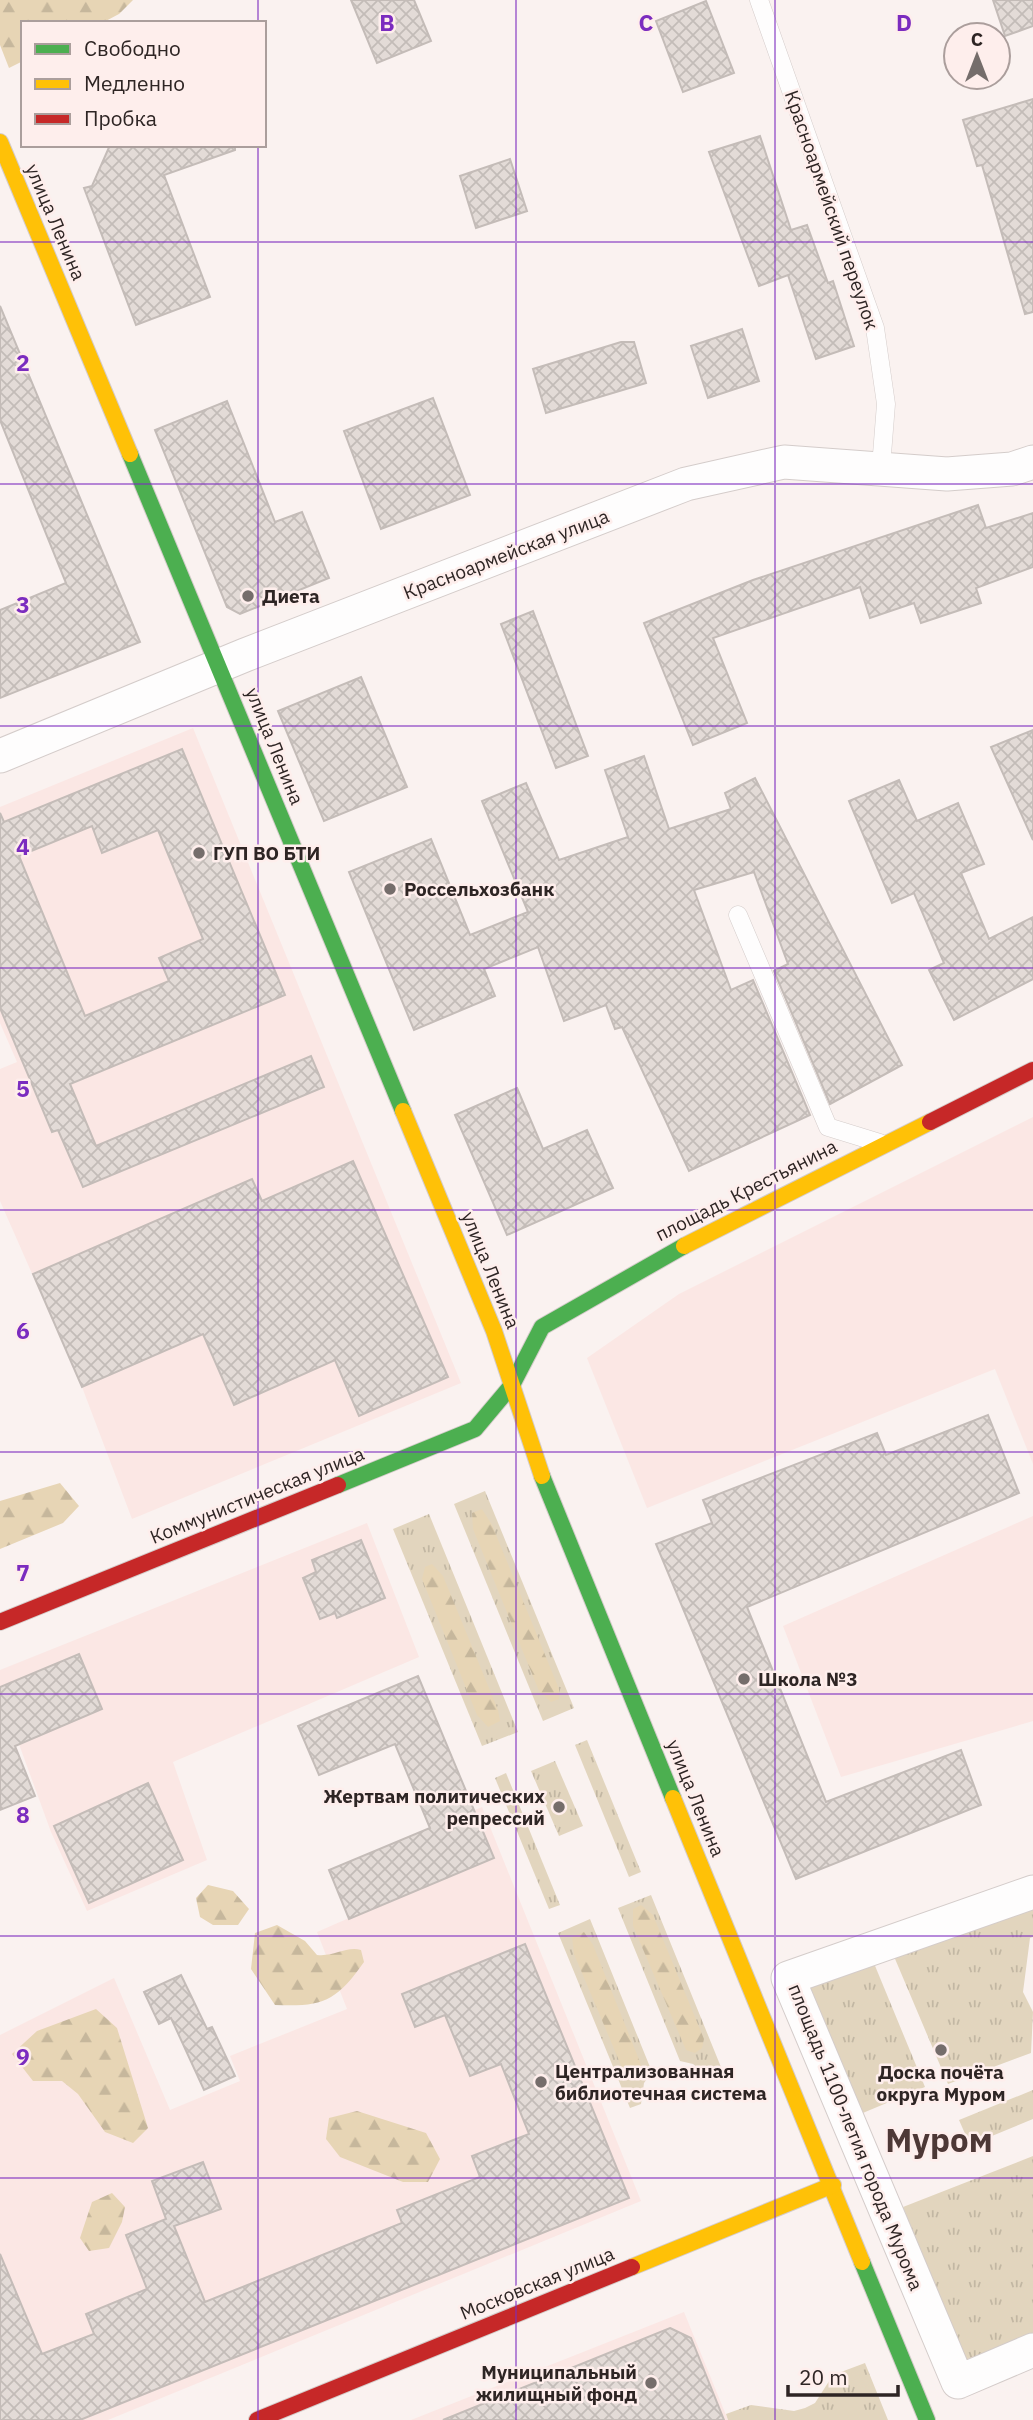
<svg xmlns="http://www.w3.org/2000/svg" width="1033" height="2420" viewBox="0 0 1033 2420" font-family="'IBM Plex Sans',sans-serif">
<defs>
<pattern id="grass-tufts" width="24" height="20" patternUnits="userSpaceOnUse" patternTransform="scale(1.75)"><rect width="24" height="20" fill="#e2d5be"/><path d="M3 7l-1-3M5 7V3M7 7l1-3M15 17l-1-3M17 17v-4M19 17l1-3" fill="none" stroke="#c2b7a3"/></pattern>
<pattern id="forest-firs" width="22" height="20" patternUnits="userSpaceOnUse" patternTransform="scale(1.75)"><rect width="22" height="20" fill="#e7d5b5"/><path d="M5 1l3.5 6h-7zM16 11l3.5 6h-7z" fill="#c6b79c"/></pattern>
<pattern id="building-cross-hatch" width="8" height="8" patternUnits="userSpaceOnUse" patternTransform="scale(1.75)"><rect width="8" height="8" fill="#e3dbd7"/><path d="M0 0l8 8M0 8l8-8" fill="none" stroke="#c3bcb8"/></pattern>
</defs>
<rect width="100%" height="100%" fill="#faf2f0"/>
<g fill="#fbe7e4">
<polygon points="193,728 461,1383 132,1519 82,1387 0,1201 0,1069 17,1062 0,1023 0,807"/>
<polygon points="1033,1117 1033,1464 995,1369 647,1508 587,1358 679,1294"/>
<polygon points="1033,1516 1033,1721 841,1777 783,1626"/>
<polygon points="367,1523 419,1657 173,1762 207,1860 87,1911 51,1832 0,1692 0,1670"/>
<polygon points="482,1807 641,2201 108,2420 0,2420 0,2035 114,1978 170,2110 240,2081 230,2056 347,2009 317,1932 349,1918 329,1870"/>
<polygon points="684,2312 728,2420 411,2420"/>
</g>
<g fill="url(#grass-tufts)">
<polygon points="485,1491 574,1708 543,1721 454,1504"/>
<polygon points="429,1514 518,1732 482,1746 393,1529"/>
<polygon points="587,1740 641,1872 629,1877 575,1745"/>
<polygon points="555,1761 583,1826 559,1836 531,1771"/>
<polygon points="506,1773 560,1905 549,1909 495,1778"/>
<polygon points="651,1895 723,2072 709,2077 693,2064 680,2061 618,1908"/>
<polygon points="1033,1905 1033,1937 1030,1938 1023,1992 1033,2012 1031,2053 948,2084 890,1947"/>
<polygon points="590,1919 652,2072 644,2083 641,2104 630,2108 558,1933"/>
<polygon points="871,1956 925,2087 858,2115 804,1983"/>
<polygon points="1033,2090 1033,2119 970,2145 959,2120"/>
<polygon points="1033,2156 1033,2333 963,2361 903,2207"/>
<polygon points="865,2363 888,2420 728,2420 726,2414 751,2405 794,2411 805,2408 815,2403 833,2375"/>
</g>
<g fill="url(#forest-firs)">
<polygon points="0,0 133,0 119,14 102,23 23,23 23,61 9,68 0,45"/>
<polygon points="60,1483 79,1506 63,1523 0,1549 0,1501"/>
<polygon points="482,1509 492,1525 559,1689 559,1699 551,1702 539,1691 473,1529 472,1513"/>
<polygon points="432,1564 443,1576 498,1710 500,1721 488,1727 477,1715 422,1579 425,1567"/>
<polygon points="208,1885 233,1891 249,1909 238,1925 213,1925 200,1917 196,1898"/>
<polygon points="641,1905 653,1915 704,2039 702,2048 695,2053 686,2050 633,1926 633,1909"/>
<path d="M277,1925L305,1941L317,1955C334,1957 346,1946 361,1950L364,1962C336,2002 322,2007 275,2005L251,1969L255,1933Z"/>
<polygon points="584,1932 593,1945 640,2062 642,2072 633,2076 623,2070 574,1954 572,1937"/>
<polygon points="96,2009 117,2028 148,2128 133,2143 105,2132 78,2094 62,2081 33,2081 12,2054 37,2031"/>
<polygon points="357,2111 426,2133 440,2159 428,2182 403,2182 340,2157 326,2139 329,2118"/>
<polygon points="112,2193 125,2207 122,2222 109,2248 89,2251 80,2238 92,2202"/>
</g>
<g fill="url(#building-cross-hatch)" stroke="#c4bcb8" stroke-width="2" fill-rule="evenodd">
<polygon points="351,0 414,0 431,41 377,63"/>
<polygon points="993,0 1033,0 1033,26 1005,36"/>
<polygon points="706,1 734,73 683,92 656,21"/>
<polygon points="1033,99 1033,312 1025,314 982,165 977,166 963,120"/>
<polygon points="760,136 791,230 807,225 828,283 833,281 854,346 816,359 788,275 759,286 709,152"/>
<polygon points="110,145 235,145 235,150 164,175 210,297 136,325 84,188 92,186"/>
<polygon points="510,159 527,211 476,228 460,176"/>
<polygon points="0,306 140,642 0,698 0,610 66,583 0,420"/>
<polygon points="742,329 759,381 708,398 691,346"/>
<polygon points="621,342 634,342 646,383 546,413 533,369"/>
<polygon points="433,398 470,495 381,529 344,431"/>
<polygon points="227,401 275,522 302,512 329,578 240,614 227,607 155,430"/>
<polygon points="978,505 986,528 1033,513 1033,567 976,588 981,603 921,623 914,603 870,618 860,587 713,638 747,723 693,745 644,623 753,580"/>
<polygon points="533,611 588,756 556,768 501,624"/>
<polygon points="361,677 407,787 324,821 278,711"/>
<polygon points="1033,730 1033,840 991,747"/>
<path d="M182,749L285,995L70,1084L96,1146L311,1056L324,1087L83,1187L58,1130L52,1132L0,1008V813L4,822ZM92,826L102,853L158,830L203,939L159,958L169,981L85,1016L19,856Z"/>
<polygon points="644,756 669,829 731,809 725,793 755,778 902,1065 830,1104 774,971 788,964 754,872 694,890 731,990 753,980 810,1115 689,1171 622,1027 615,1029 606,1005 564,1021 538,947 484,969 495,996 414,1030 349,872 431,839 470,935 528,912 482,801 526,783 559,860 628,837 605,770"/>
<polygon points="899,780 917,821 958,803 984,864 961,873 989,939 1033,917 1033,979 954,1020 929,970 944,963 914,893 892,903 849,801"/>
<polygon points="517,1088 543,1149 587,1130 613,1188 507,1235 455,1115"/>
<polygon points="353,1161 448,1377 359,1416 335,1360 234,1405 203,1334 82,1387 33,1274 252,1179 262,1201"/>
<polygon points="988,1415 1019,1493 747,1607 826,1802 961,1750 981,1805 796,1879 656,1544 712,1523 703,1500 877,1433 886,1455"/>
<polygon points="361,1540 385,1598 337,1618 335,1613 320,1619 303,1578 316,1572 312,1560"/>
<polygon points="79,1654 102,1709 15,1746 35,1796 0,1810 0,1687"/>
<polygon points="418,1676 494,1858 349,1919 329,1870 430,1828 395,1744 319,1775 298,1726"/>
<polygon points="148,1783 183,1860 89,1903 54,1826"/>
<polygon points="525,1944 629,2198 80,2420 0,2420 0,2254 42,2354 94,2334 86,2314 147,2289 126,2235 166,2219 152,2181 203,2162 221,2209 174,2226 205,2302 402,2223 397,2210 480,2177 472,2156 529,2134 501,2064 470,2076 445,2015 415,2027 402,1994"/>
<polygon points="181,1975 207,2029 212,2027 235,2076 204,2090 171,2018 159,2024 144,1992"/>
<polygon points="670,2328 691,2338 724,2420 443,2420"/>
</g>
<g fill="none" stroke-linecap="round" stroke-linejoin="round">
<defs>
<g id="lane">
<polyline points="759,0 875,328 886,404 881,467"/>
<polyline points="738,915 828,1127 880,1143"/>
</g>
<g id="street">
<polyline points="0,756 245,655 686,484 784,462 947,474 1012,469 1033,462"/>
<polyline points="1033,1892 788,1978 958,2382 1033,2350"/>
</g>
<g id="fast">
<polyline points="130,454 403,1111"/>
<polyline points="542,1476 673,1798"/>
<polyline points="338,1485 475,1429 512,1385 542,1327 684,1246"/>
<polyline points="862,2262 927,2420"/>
</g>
<g id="slow">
<polyline points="0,142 130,454"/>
<polyline points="403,1111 494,1331 542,1476"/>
<polyline points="684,1246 930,1122"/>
<polyline points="673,1798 862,2262"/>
<polyline points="632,2267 833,2185"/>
</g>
<g id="jam">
<polyline points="930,1122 1033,1070"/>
<polyline points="0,1622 338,1485"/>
<polyline points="257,2420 632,2267"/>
</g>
</defs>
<use href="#lane" stroke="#d4ccca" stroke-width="19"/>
<use href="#street" stroke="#d4ccca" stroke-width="35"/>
<use href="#fast" stroke="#d4ccca" stroke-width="18"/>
<use href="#slow" stroke="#d4ccca" stroke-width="18"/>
<use href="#jam" stroke="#d4ccca" stroke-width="18"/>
<use href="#lane" stroke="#fefdfd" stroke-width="18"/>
<use href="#street" stroke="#fefdfd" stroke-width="33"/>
<use href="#fast" stroke="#4caf50" stroke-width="16"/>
<use href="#slow" stroke="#ffc107" stroke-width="16"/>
<use href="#jam" stroke="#c62828" stroke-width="16"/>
</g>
<path fill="none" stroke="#7b2cbf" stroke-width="2" stroke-opacity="0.55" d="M258,0V23M516,0V2420M775,0V2420M258,145V2420M0,242H1033M0,484H1033M0,726H1033M0,968H1033M0,1210H1033M0,1452H1033M0,1694H1033M0,1936H1033M0,2178H1033"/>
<g fill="#756d6b" stroke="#feeeec" stroke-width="2.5">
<circle cx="248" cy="596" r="7"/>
<circle cx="199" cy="853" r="7"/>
<circle cx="390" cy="889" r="7"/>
<circle cx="744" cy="1679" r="7"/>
<circle cx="559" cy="1807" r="7"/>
<circle cx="941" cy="2050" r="7"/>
<circle cx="541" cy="2082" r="7"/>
<circle cx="651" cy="2383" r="7"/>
</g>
<g text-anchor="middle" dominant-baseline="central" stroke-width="5" stroke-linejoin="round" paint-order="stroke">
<g font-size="19" fill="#2e2524" stroke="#feeeec">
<text transform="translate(832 210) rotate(71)">Красноармейский переулок</text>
<text transform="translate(56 222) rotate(67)">улица Ленина</text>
<text transform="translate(506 554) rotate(-21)">Красноармейская улица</text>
<text transform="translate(275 746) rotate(68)">улица Ленина</text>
<text transform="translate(746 1190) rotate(-27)">площадь Крестьянина</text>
<text transform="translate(491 1270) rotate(68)">улица Ленина</text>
<text transform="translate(257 1495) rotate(-22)">Коммунистическая улица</text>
<text transform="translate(696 1798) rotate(68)">улица Ленина</text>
<text transform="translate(856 2137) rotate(68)">площадь 1100-летия города Мурома</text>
<text transform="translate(537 2283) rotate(-22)">Московская улица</text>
</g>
<g font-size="19" font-weight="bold" fill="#2e2524" stroke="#feeeec" text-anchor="start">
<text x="262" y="596">Диета</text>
<text x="213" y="853">ГУП ВО БТИ</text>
<text x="404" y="889">Россельхозбанк</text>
<text x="758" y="1679">Школа №3</text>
<text x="545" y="1796" text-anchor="end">Жертвам политических<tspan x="545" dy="22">репрессий</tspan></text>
<text x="555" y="2071">Централизованная<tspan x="555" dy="22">библиотечная система</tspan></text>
<text x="941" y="2072" text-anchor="middle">Доска почёта<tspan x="941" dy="22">округа Муром</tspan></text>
<text x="637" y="2372" text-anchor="end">Муниципальный<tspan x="637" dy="22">жилищный фонд</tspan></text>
</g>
<g font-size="33" font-weight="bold" fill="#4d3836" stroke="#feeeec">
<text x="939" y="2139">Муром</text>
</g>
</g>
<g font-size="23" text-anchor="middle" font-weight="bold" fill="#7b2cbf" stroke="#feeeec" stroke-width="5" stroke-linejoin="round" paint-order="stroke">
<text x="387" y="31">B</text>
<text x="646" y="31">C</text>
<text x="904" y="31">D</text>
<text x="23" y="371">2</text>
<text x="23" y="613">3</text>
<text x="23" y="855">4</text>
<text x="23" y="1097">5</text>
<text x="23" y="1339">6</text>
<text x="23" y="1581">7</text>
<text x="23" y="1823">8</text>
<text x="23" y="2065">9</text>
</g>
<rect x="21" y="21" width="245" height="126" fill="#feeeec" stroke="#ab9e9c" stroke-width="2"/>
<rect x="35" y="44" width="35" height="10" fill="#4caf50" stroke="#ab9e9c" stroke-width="2"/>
<text x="84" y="56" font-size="21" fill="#2e2524">Свободно</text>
<rect x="35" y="79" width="35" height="10" fill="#ffc107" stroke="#ab9e9c" stroke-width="2"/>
<text x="84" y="91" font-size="21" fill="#2e2524">Медленно</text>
<rect x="35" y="114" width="35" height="10" fill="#c62828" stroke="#ab9e9c" stroke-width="2"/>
<text x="84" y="126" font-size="21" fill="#2e2524">Пробка</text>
<g transform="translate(977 56)"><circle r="33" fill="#feeeec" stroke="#ab9e9c" stroke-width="2"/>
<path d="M0-5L12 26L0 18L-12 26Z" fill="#756d6b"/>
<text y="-10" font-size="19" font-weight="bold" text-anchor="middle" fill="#2e2524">С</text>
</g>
<path d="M788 2385v10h110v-10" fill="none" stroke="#2e2524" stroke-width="3.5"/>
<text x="799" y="2385" font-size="21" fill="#2e2524" stroke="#feeeec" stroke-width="5" paint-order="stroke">20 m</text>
</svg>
